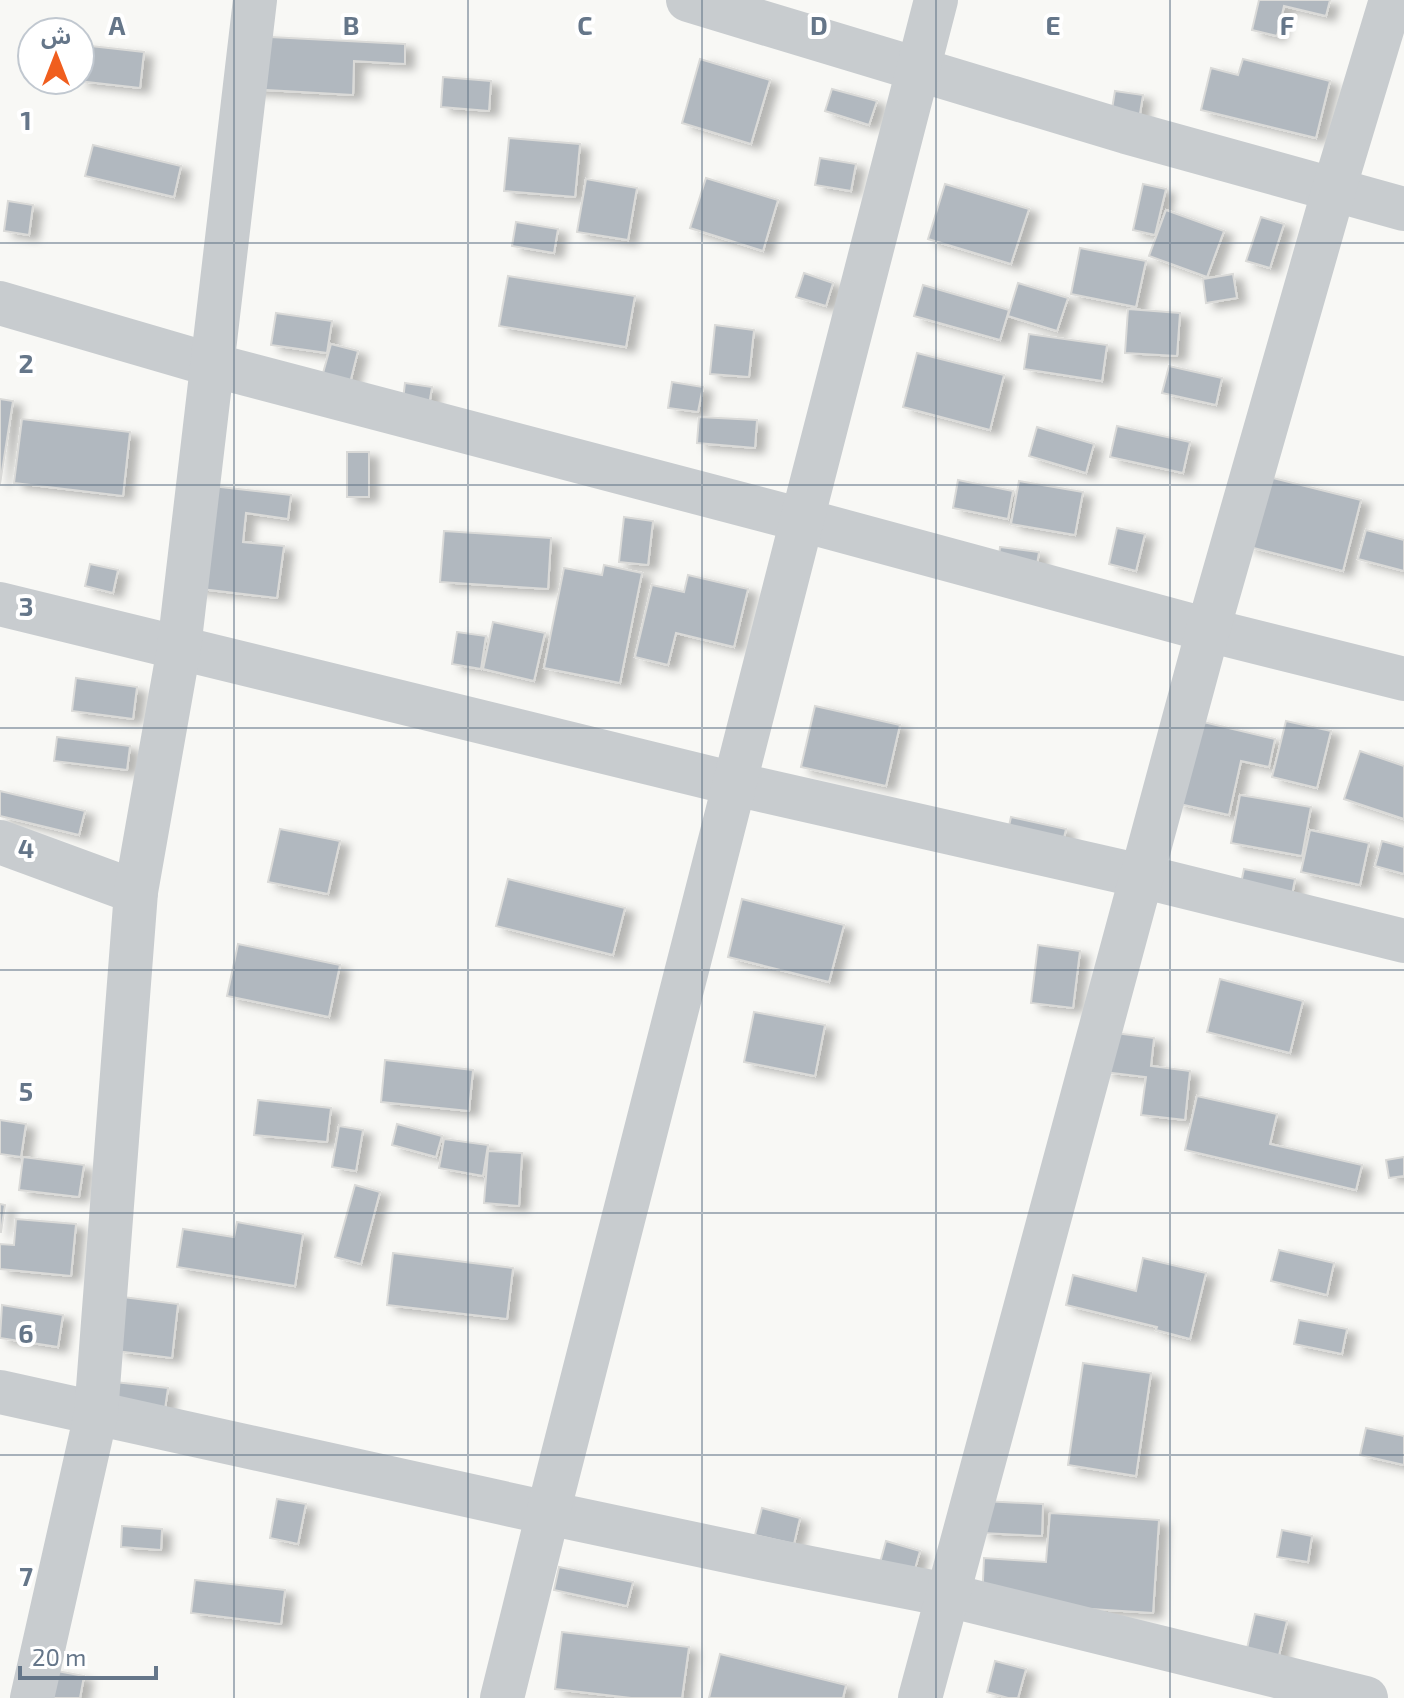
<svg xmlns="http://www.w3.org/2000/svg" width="1404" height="1698" viewBox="0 0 1404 1698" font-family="'Exo 2','Noto Sans Arabic',sans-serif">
<defs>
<filter id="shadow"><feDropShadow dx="9" dy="5" stdDeviation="4" flood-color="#0004"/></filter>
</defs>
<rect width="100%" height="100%" fill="#f8f8f5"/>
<g fill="#b1b8bf" stroke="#dadad8" stroke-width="2" filter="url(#shadow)">
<polygon points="1259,0 1330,0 1326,16 1284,6 1277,36 1252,30"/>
<polygon points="251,36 405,44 405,64 354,61 353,95 249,89"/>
<polygon points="82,45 144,52 140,88 78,81 80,80"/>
<polygon points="700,59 770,80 751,144 682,123"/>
<polygon points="1243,59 1330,81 1316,138 1201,110 1211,68 1238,75"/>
<polygon points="443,77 491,81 489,111 441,107"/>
<polygon points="832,89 877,101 869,125 825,111"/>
<polygon points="1115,91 1143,95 1138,126 1110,121"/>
<polygon points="509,138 580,144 575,197 504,191"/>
<polygon points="93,145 181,166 174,197 85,176"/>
<polygon points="820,158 856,164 851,191 815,185"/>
<polygon points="706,178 778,200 763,251 690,228"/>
<polygon points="586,179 637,188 628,240 577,232"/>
<polygon points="945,184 1029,209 1011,264 928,239"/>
<polygon points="1143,184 1166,189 1155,235 1133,230"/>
<polygon points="8,201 33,205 29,235 4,231"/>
<polygon points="1166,210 1224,231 1207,277 1149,256"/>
<polygon points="1261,217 1284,224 1270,268 1246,261"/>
<polygon points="516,222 558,229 554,253 512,246"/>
<polygon points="1080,248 1146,261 1136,307 1071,294"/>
<polygon points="804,273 833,283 826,306 796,297"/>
<polygon points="1233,274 1237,298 1206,303 1203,279"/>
<polygon points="508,276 635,296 626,347 499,326"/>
<polygon points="1018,283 1068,298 1057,331 1008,316"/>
<polygon points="923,285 1009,310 1000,340 914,316"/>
<polygon points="1128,309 1180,313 1177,356 1125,353"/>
<polygon points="276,313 332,321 327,353 271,345"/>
<polygon points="715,325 754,330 749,377 710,374"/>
<polygon points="1029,334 1107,345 1102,381 1024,369"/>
<polygon points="331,344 358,351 347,395 319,388"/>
<polygon points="917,353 1004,375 990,430 903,407"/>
<polygon points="1169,366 1222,378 1216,405 1162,393"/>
<polygon points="672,382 703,387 698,412 668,408"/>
<polygon points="405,383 432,387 428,412 402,408"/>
<polygon points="0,399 13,401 0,484"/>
<polygon points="699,417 757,420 755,448 697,443"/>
<polygon points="22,419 130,432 123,496 14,483"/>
<polygon points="1117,426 1190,442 1183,473 1110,457"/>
<polygon points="1037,427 1094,444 1086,473 1029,456"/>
<rect x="347" y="452" width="22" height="45"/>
<polygon points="1265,476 1361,500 1343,571 1246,546"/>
<polygon points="958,480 1013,491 1008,519 953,508"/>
<polygon points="1019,481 1083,492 1075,535 1011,524"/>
<polygon points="203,485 291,495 288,519 246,513 243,542 284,546 277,598 193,588"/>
<polygon points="624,517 653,521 648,565 619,562"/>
<polygon points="1117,528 1145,534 1136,571 1109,564"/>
<polygon points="1366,530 1404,540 1404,571 1358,559"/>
<polygon points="444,531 551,538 548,589 440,582"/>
<polygon points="1000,547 1039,552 1036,571 998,566"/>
<polygon points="90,564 118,570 113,593 85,586"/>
<polygon points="604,565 642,573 620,683 544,668 564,568 602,575"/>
<polygon points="688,575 748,589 734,647 676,633 668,665 635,657 652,585 684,592"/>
<polygon points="493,622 545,633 534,681 483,669"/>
<polygon points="457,632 486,636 481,669 452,664"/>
<polygon points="76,678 137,687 133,719 72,711"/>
<polygon points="815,706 900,725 886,786 801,767"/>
<polygon points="1195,720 1275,739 1269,767 1241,761 1229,815 1175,803"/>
<polygon points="1286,721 1331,731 1317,788 1272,777"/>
<polygon points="57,737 130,746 127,770 54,761"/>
<polygon points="1360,751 1404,766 1404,819 1344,799"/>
<polygon points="0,791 85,811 79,835 0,816"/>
<polygon points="1240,795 1311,807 1302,856 1231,843"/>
<polygon points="1011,817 1066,829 1060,856 1005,844"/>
<polygon points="280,829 340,841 328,894 268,882"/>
<polygon points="1310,830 1369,843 1360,885 1301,872"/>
<polygon points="1382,841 1404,847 1404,874 1375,866"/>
<polygon points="1244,869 1295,879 1289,912 1237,902"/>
<polygon points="508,879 625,908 613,955 496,926"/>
<polygon points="742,899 844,925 829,982 728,957"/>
<polygon points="238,944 340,965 329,1017 227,996"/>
<polygon points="1038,945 1080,951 1073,1008 1031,1003"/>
<polygon points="1220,979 1303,1001 1290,1053 1207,1032"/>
<polygon points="754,1012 825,1025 815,1076 744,1062"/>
<polygon points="1108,1032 1154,1038 1151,1066 1190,1071 1185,1120 1141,1115 1146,1077 1104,1072"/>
<polygon points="385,1060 473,1070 469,1111 381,1102"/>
<polygon points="1197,1096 1277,1114 1270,1144 1362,1165 1356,1190 1185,1150"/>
<polygon points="258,1100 331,1108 327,1142 254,1135"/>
<polygon points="0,1120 26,1124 21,1157 0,1154"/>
<polygon points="397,1124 442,1136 436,1157 392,1145"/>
<polygon points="339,1126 363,1130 356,1171 332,1167"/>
<polygon points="444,1139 488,1145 483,1176 439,1168"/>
<polygon points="488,1151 522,1153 519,1206 484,1203"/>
<polygon points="23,1157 84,1165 79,1197 19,1190"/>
<polygon points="1404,1157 1404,1176 1389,1178 1386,1160"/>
<polygon points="355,1185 380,1192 361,1264 335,1257"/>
<polygon points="0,1204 5,1205 1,1232 0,1232"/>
<polygon points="16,1219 76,1224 71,1276 0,1269 0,1244 14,1245"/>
<polygon points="237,1222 303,1234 295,1286 177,1267 183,1229 234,1237"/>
<polygon points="1279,1250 1334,1263 1327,1295 1271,1281"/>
<polygon points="393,1253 513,1268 507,1319 387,1305"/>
<polygon points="1143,1258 1206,1273 1190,1339 1156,1330 1157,1327 1066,1305 1073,1275 1136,1291"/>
<polygon points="123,1297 178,1304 172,1358 116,1351"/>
<polygon points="2,1305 63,1315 58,1347 0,1338"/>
<polygon points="1299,1320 1347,1329 1342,1354 1294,1344"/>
<polygon points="1083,1363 1151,1373 1136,1476 1068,1465"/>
<polygon points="115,1382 168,1388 165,1409 113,1403"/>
<polygon points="1366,1428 1404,1436 1404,1465 1360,1455"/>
<polygon points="277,1499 306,1504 298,1544 270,1538"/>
<polygon points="983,1501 1043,1504 1042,1536 982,1533"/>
<polygon points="762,1508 800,1518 794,1544 755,1535"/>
<polygon points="1050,1513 1159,1520 1153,1613 982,1602 984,1558 1046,1562"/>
<polygon points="122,1526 162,1529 161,1550 121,1547"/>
<polygon points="1282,1530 1312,1536 1308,1562 1277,1557"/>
<polygon points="886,1541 920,1551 909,1590 875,1581"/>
<polygon points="559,1567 633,1582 627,1606 554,1590"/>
<polygon points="195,1580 285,1590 281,1624 191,1613"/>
<polygon points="1255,1614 1287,1621 1277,1664 1245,1657"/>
<polygon points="562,1632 689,1647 682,1698 631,1698 555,1689"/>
<polygon points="720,1654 846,1685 843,1698 709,1698"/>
<polygon points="995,1661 1026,1669 1018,1698 1008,1698 987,1692"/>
<polygon points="52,1670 84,1676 80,1698 47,1698"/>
</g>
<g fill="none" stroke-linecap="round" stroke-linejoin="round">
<g stroke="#c8cccf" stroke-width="44">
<polyline points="688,0 1126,132 1404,209"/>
<polyline points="0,303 212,365 802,520 1208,630 1404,679"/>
<polyline points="0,604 735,784 1141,876 1404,941"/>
<polyline points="0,842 136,892"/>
<polyline points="0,1392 548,1513 770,1560 947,1595 1366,1698"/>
<polyline points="32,1698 96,1414 136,892 179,648 255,0"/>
<polyline points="502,1698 548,1513 802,520 936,0"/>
<polyline points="920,1698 1208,630 1334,189 1391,0"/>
</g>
</g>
<path fill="none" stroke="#657689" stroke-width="2" stroke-opacity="0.55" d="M234,0V1698M468,0V1698M702,0V1698M936,0V1698M1170,0V1698M0,243H1404M0,485H1404M0,728H1404M0,970H1404M0,1213H1404M0,1455H1404"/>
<g font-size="26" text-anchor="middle" font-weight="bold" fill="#657689" stroke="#fff" stroke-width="8" stroke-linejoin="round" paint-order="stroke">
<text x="117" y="35">A</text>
<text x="351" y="35">B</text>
<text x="585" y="35">C</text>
<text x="819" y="35">D</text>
<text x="1053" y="35">E</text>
<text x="1287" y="35">F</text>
<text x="26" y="130">1</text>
<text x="26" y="373">2</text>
<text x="26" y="616">3</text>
<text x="26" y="858">4</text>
<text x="26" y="1101">5</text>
<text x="26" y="1343">6</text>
<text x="26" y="1586">7</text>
</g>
<g transform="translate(56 56)"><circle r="38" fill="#ffffff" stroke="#c1c8d0" stroke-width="2"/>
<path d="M0-6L14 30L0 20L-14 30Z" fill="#f05e1e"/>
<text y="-12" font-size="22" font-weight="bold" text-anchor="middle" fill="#657689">ش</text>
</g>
<path d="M20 1666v12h136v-12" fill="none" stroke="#657689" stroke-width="4"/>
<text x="32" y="1666" font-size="24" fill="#657689" stroke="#ffffff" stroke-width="6" paint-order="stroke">20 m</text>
</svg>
